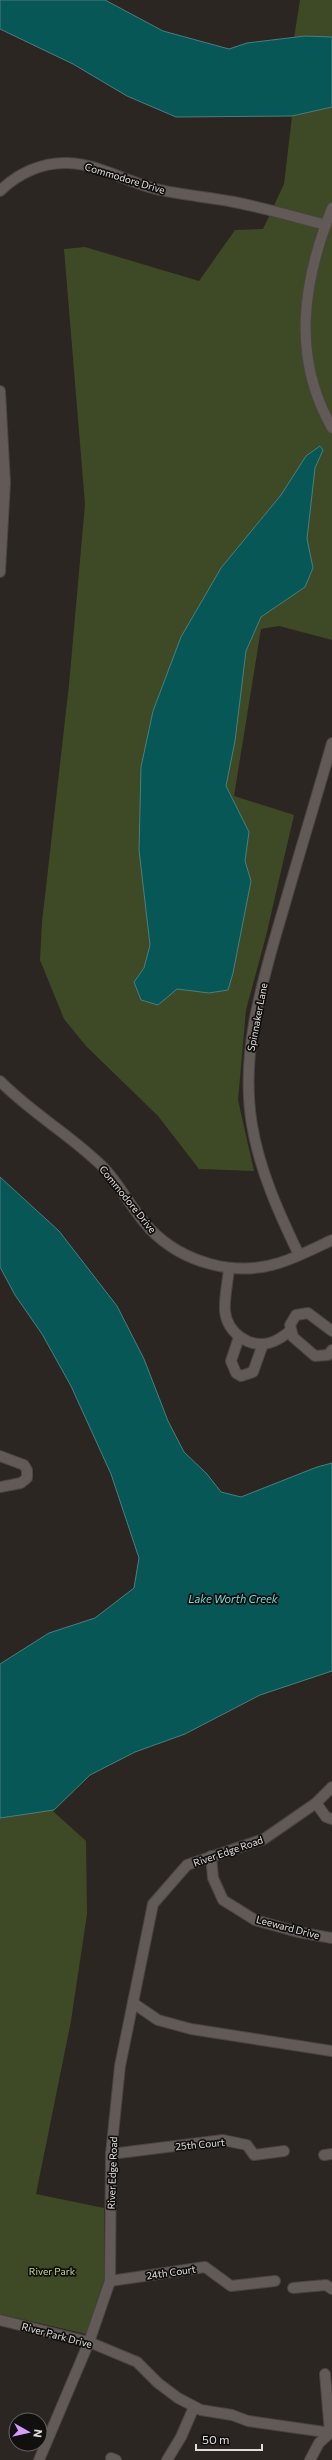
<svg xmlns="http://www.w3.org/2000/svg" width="332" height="2460" viewBox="0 0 332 2460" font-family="Commissioner,sans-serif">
<rect width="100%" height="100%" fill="#2c2622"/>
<g fill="#3e4925">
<polygon points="300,0 332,0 332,37 294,38"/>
<polygon points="332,107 332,640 279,626 261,629 234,796 294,815 266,936 246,1010 238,1100 254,1171 199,1169 158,1116 86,1046 64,1019 40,960 42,922 69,685 85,504 64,249 85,247 199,281 235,230 263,229 284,184 292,116"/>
<polygon points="45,1804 86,1841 87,1914 71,2021 36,2194 104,2208 104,2280 86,2334 0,2314 0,1815"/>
</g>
<g fill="#085757" stroke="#497f7e">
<polygon points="0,0 105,0 163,31 229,49 247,43 305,36 332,37 332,107 292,116 176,117 127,96 73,64 0,29"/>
<polygon points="320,446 323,450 315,468 307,539 313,568 305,587 261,617 246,651 235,741 226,786 249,832 245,861 251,881 233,973 228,990 209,993 177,989 158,1005 141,1000 134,982 144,968 150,945 139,850 141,767 153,711 181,637 221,568 281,495 306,456"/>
<polygon points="0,1177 59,1231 117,1306 144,1359 168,1421 184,1452 207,1474 221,1492 241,1497 317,1467 332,1463 332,1671 260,1695 185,1734 135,1752 90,1775 54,1810 0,1818 0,1664 49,1633 95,1618 134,1588 139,1558 111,1474 71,1386 42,1334 15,1295 0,1267"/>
</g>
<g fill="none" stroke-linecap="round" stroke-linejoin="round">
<defs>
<g id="street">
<path d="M0,191C18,173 43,162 68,163C99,164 127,182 156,189C181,195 208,197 234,202C265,208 295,217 326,225"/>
<path d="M332,208C303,281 291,356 332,428"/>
<polyline points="0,391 5,483 0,572"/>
<path d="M0,1081C31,1113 71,1135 103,1167C121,1186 132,1210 150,1229C183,1263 235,1277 279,1263C298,1257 315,1248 332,1240"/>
<path d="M299,1255C279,1213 260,1172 252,1125C239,1049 265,973 286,900C301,848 317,796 332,743"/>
<path d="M229,1268C228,1282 224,1297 225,1311C227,1332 248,1348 269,1343C277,1341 284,1336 290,1331"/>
<polyline points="332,1331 308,1313 296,1315 290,1325 293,1337 315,1356 328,1355 332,1350"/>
<polyline points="239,1337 231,1361 236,1373 241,1376 253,1372 263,1344"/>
<polyline points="0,1456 24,1465 27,1470 27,1478 21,1483 0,1487"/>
<polyline points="316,1803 326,1817 332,1819"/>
<polyline points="211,1856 213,1878 223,1900 255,1920 298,1932 332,1938"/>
<polyline points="133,2003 158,2020 191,2029 332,2051"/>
<polyline points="111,2154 223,2140 247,2145 254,2155 284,2151"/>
<polyline points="324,2155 332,2154"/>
<polyline points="110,2281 205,2267 231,2286 275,2281"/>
<polyline points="293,2288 326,2285 332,2289"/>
<polyline points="0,2320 89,2342 137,2362 158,2383 178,2398 201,2410 232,2415 248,2421 332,2433"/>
<polyline points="111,2458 116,2460"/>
<polyline points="39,2460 89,2342 110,2281 111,2154 120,2066 153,1904 187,1865 264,1839 316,1803 332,1787"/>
<polyline points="167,2460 181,2437 194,2407"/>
<polyline points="310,2460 319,2443 330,2433 325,2374"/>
</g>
</defs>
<use href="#street" stroke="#4a4442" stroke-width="12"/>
<use href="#street" stroke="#615a56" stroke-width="10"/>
</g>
<g text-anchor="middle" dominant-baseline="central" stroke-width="3.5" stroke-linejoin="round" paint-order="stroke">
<g font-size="10" fill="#e0dcda" stroke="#12100e">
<text transform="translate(125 178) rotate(17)">Commodore Drive</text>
<text transform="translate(257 1017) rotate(-79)">Spinnaker Lane</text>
<text transform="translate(128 1199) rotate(51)">Commodore Drive</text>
<text transform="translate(228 1851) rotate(-19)">River Edge Road</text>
<text transform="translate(288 1927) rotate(15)">Leeward Drive</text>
<text transform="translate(200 2144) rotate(-5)">25th Court</text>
<text transform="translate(112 2173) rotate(-88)">River Edge Road</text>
<text transform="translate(171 2272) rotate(-8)">24th Court</text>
<text transform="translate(57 2335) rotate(15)">River Park Drive</text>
</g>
<g font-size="10" fill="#bdd48c" stroke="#12100e">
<text x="52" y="2271">River Park</text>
</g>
<g font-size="11" font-style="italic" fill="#71dbda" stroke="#12100e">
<text x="233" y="1598">Lake Worth Creek</text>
</g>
</g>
<g transform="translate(28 2432) rotate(98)"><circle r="19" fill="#12100e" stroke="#646260"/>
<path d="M0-3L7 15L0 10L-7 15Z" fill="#d29dfd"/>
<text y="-6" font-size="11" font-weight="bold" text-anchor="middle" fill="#e0dcda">N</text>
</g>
<path d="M196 2444v6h66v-6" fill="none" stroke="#e0dcda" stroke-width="2"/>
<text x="202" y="2444" font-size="12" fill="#e0dcda" stroke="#12100e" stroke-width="3" paint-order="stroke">50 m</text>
</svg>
